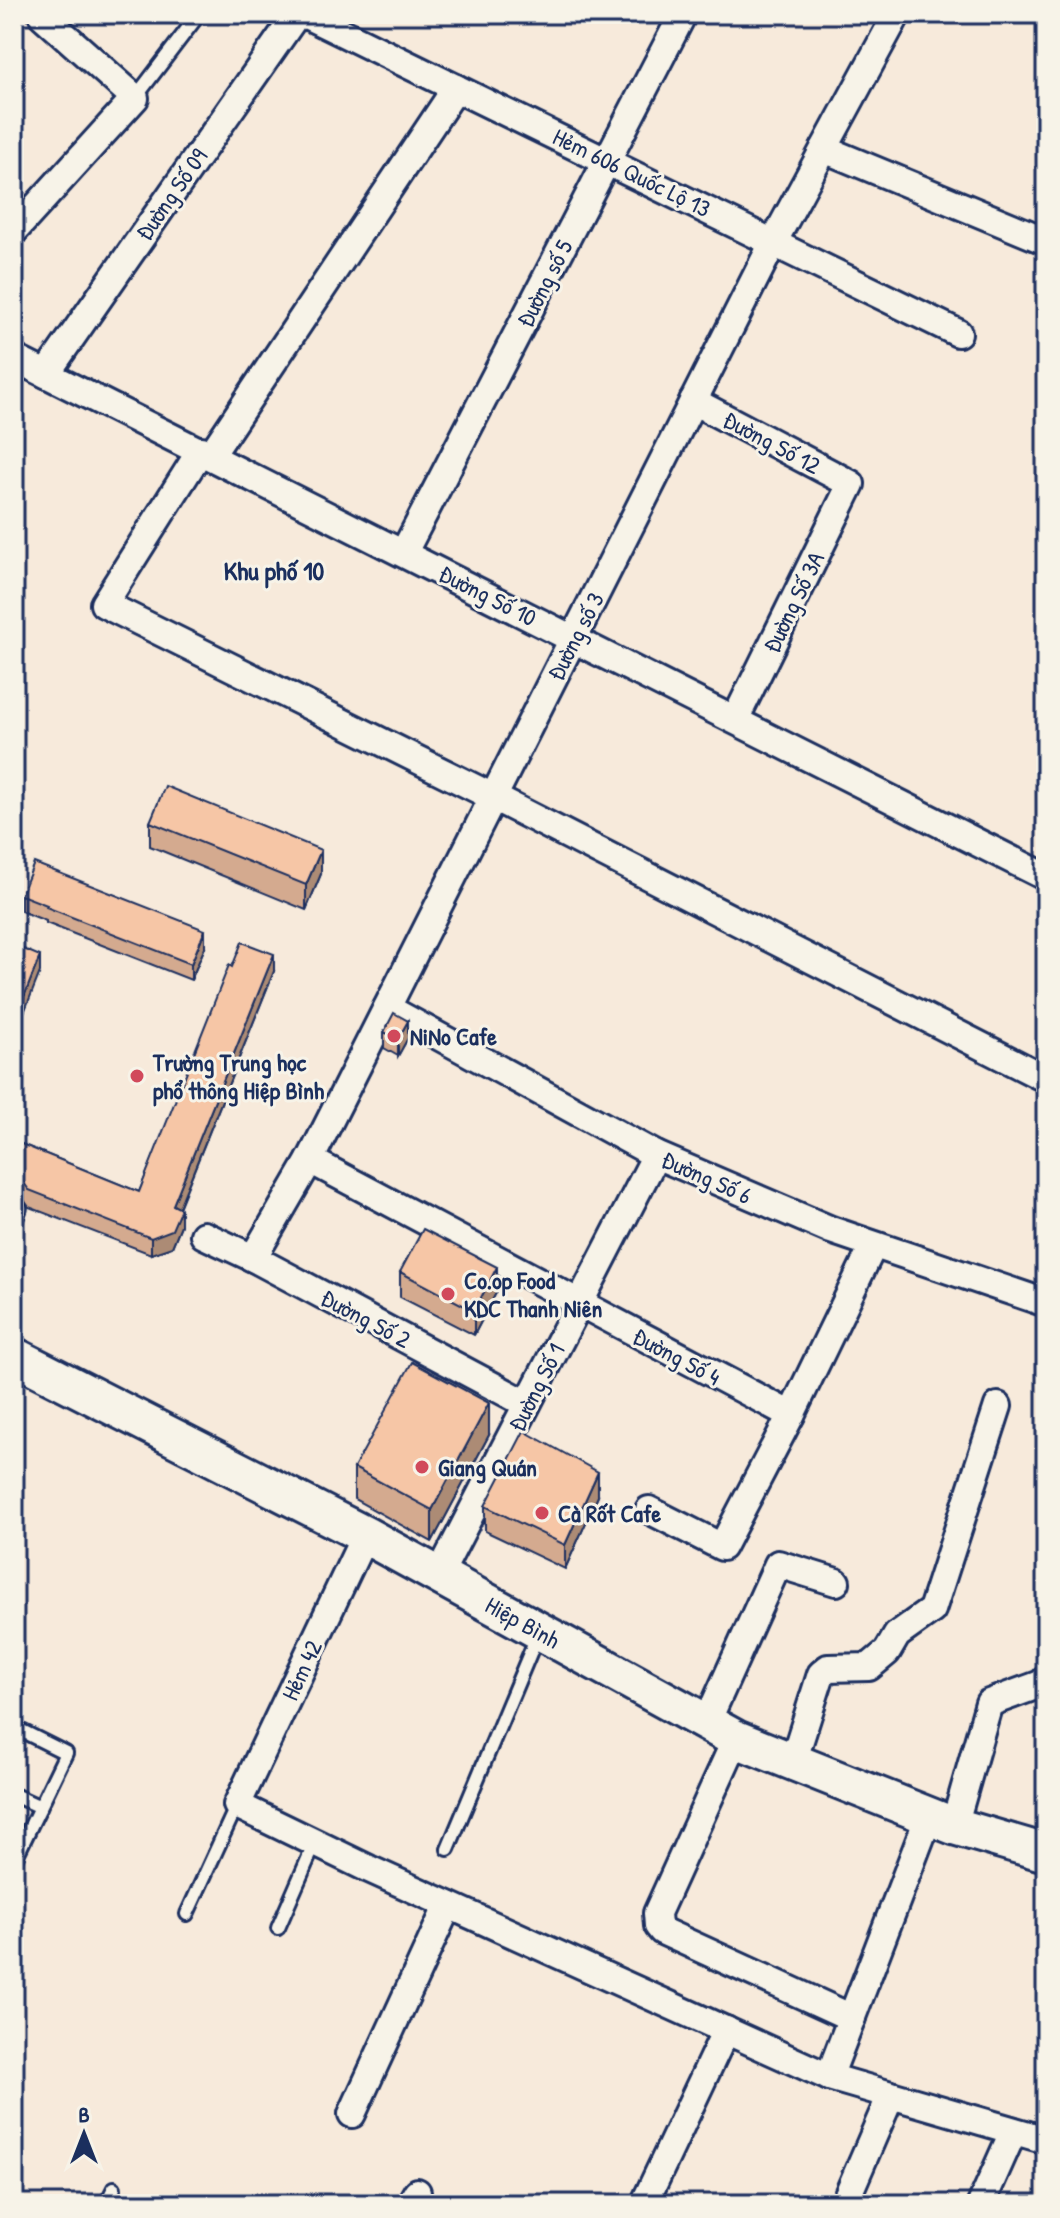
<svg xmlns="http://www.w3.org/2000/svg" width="1060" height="2218" viewBox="0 0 1060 2218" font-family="'Patrick Hand',sans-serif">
<rect width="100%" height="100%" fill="#f7eadb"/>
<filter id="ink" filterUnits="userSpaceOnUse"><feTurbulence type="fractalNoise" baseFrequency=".0125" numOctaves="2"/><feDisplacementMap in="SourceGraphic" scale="16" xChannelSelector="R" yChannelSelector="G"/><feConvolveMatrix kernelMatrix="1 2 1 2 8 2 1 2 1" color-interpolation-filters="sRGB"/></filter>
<g filter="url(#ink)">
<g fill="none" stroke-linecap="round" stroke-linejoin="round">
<defs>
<g id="lane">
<polyline points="135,98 199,14"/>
<polyline points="14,1225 20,1208"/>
<polyline points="14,1727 66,1753 14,1861"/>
<polyline points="14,1795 40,1807"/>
<polyline points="448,1849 538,1634"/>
<polyline points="187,1914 237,1805"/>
<polyline points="278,1928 315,1843"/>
<polyline points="106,2204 114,2188"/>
</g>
<g id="street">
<polyline points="304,14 958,333"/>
<polyline points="824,149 1046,241"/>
<polyline points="14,231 135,98 43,16"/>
<polyline points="14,358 1046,877"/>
<polyline points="46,374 297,14"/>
<polyline points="693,401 851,484 735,720"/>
<polyline points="201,450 104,604 493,797 1046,1079"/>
<polyline points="211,455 456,88"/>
<polyline points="404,552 683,14"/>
<polyline points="387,1008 656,1155 831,1230 1046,1303"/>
<polyline points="310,1160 791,1415"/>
<polyline points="204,1235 253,1258 527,1404"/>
<polyline points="253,1258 310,1160 774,241 897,14"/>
<polyline points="649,1510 722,1547 791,1415 873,1246"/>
<polyline points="365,1535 237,1805 369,1869 829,2077 1046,2140"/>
<polyline points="439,1575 656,1155"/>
<polyline points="706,1724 778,1564 836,1582"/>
<polyline points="736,1739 657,1913 658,1926 662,1931 852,2018"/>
<polyline points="793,1762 821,1674 828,1668 869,1667 887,1652 897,1635 932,1610 998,1406"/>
<polyline points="954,1826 989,1703 1041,1684 1046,1679"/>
<polyline points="829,2077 929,1816"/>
<polyline points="352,2114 448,1905"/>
<polyline points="410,2204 417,2192"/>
<polyline points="644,2204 726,2030"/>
<polyline points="844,2204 891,2095"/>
<polyline points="981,2204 1013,2132"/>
</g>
<polyline id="secondary" points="14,1356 365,1535 736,1739 954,1826 1046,1853"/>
</defs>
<use href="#lane" stroke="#1b2f5e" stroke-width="18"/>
<use href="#street" stroke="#1b2f5e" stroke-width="32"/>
<use href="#secondary" stroke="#1b2f5e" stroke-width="42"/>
<use href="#lane" stroke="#f7f3e8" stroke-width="12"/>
<use href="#street" stroke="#f7f3e8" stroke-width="26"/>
<use href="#secondary" stroke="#f7f3e8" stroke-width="36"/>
</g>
<g fill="#d4aa8f" stroke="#1b2f5e" stroke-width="2">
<polygon points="150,822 321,874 306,910 150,846"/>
<polygon points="21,895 205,947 191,980 46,923 46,921 21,911"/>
<polygon points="232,967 274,971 179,1208 181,1225 172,1247 151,1254 29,1207 24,1200 14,1201 14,1141 139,1192"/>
<polygon points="384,1032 408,1038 398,1056 384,1048"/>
<polygon points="400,1272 497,1291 474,1335 400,1297"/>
<polygon points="489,1435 432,1542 354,1499 354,1468"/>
<polygon points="598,1496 565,1569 485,1531 485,1506"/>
</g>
<g fill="#ac8b74" stroke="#1b2f5e" stroke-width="2">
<polygon points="321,850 321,874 306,910 306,885"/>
<polygon points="205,930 205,947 191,980 191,964"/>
<polygon points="274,954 274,971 173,1222 173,1205"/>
<polygon points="40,956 40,972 14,1038 14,1022"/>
<polygon points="408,1021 408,1038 398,1056 398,1039"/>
<polygon points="181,1209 181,1225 172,1247 151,1254 151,1238"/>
<polygon points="497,1267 497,1291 474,1335 474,1311"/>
<polygon points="489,1403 489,1435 432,1542 432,1510"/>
<polygon points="598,1472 598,1496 565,1569 565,1545"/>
</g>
<g fill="#f6c6a6" stroke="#1b2f5e" stroke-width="2">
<polygon points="165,786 321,850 306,885 150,822"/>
<polygon points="34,863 205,930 191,964 46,907 47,905 21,895"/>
<polygon points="242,942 274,954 173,1205 181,1209 172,1230 151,1238 29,1190 24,1183 14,1184 14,1141 139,1192 229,965 232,967"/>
<polygon points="14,945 40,956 14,1022"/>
<polygon points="394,1013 408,1021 398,1039 384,1032"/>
<polygon points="423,1229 497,1267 474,1311 400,1272"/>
<polygon points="412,1362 489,1403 432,1510 354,1468"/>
<polygon points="524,1431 598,1472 565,1545 485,1506"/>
</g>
</g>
<g fill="#d1495b" stroke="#f7f3e8" stroke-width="3">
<circle cx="394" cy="1036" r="8"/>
<circle cx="137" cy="1076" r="8"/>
<circle cx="448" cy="1294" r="8"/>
<circle cx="422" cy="1467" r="8"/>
<circle cx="542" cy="1513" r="8"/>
</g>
<g text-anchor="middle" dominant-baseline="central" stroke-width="6" stroke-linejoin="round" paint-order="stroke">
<g font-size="24" fill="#1b2f5e" stroke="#f7f3e8">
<text transform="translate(632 172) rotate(26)">Hẻm 606 Quốc Lộ 13</text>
<text transform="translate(171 194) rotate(-55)">Đường Số 09</text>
<text transform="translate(544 283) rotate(-63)">Đường số 5</text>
<text transform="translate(772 442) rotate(28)">Đường Số 12</text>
<text transform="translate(488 595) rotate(27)">Đường Số 10</text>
<text transform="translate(793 602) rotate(-64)">Đường Số 3A</text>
<text transform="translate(575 636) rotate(-63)">Đường số 3</text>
<text transform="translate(707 1177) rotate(24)">Đường Số 6</text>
<text transform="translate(366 1318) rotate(28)">Đường Số 2</text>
<text transform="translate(677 1356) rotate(28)">Đường Số 4</text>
<text transform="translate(536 1387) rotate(-63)">Đường Số 1</text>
<text transform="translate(523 1622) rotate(29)">Hiệp Bình</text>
<text transform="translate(301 1670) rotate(-65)">Hẻm 42</text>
</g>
<g font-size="24" font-weight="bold" fill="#1b2f5e" stroke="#f7f3e8" text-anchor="start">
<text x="410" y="1036">NiNo Cafe</text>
<text x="153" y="1062">Trường Trung học<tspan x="153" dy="28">phổ thông Hiệp Bình</tspan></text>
<text x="464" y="1280">Co.op Food<tspan x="464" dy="28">KDC Thanh Niên</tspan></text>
<text x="438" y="1467">Giang Quán</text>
<text x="558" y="1513">Cà Rốt Cafe</text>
</g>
<g font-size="26" font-weight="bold" fill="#1b2f5e" stroke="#f7f3e8">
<text x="274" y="570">Khu phố 10</text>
</g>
</g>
<rect width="1060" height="2218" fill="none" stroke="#f7f3e8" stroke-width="48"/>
<rect x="24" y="24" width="1012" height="2170" fill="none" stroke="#1b2f5e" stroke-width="3" filter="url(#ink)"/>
<g transform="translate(84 2134)" stroke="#f7f3e8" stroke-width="6" paint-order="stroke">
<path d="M0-6L14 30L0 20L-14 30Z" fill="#1b2f5e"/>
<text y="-12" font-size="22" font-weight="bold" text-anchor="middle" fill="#1b2f5e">B</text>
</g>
</svg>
